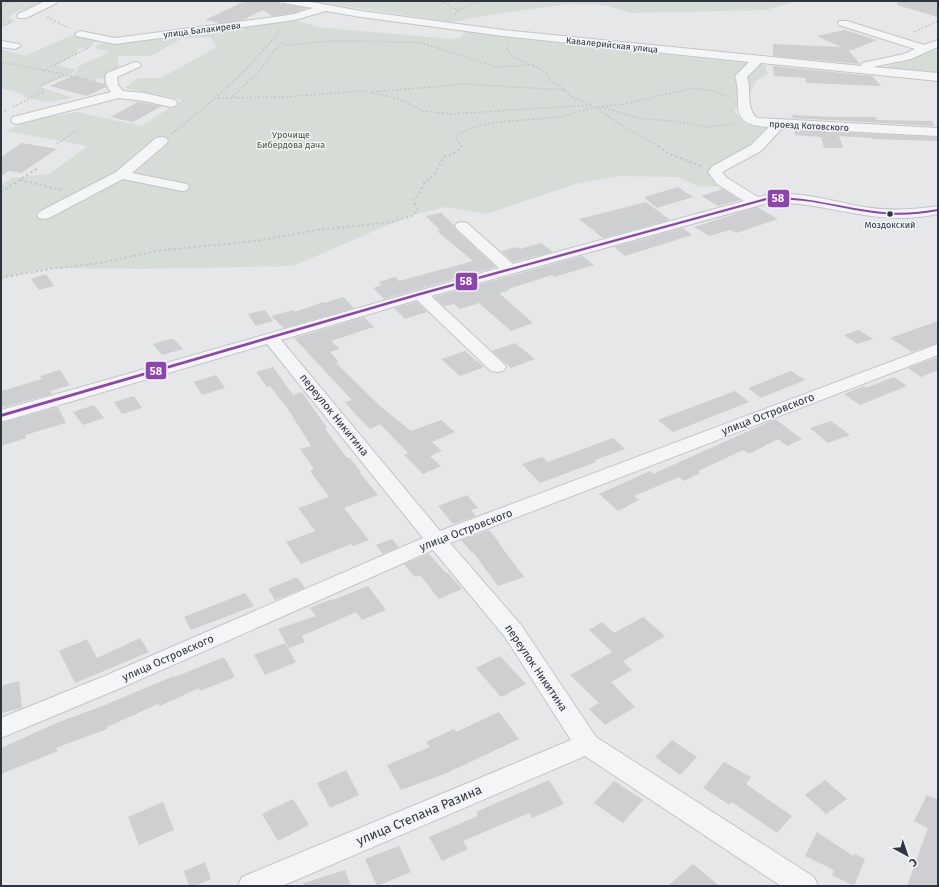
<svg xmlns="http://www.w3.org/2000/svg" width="939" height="887" viewBox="0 0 939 887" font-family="'Fira Sans',sans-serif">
<rect width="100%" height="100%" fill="#e5e7e9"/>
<g fill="#d6ddd6">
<polygon points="1,1 57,1 39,7 18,10 8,18 16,21 1,28"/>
<polygon points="307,1 797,1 766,10 632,13 603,5 569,4 494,14 453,22"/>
<path d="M295,20L317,27L450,39L460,38L465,31L530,40L765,65L768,74L756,81L749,95L734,111L746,124L768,127L745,151L709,170L721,186L699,187L678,177L621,176L575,184L486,214L446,207L409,216L293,266L142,269L48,268L1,278V185L12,178L49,174L88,146L6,131L30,120L77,112L141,126L182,100L125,88L138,78H161L217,47L210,37L181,39L151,56H118L119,73C101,81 92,81 72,77L77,70V67L110,52L95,48L99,44Z"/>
<polygon points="72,35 97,40 87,49 79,48 77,54 57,65 70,69 76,68 72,74 40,87 73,98 46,102 24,97 23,94 1,88 1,49 25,56"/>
<polygon points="930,51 938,51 938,72 883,71 878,69 912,59"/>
</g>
<g fill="#cdcfd1">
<polygon points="245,1 282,1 279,3 307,8 294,13 272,16 263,10 243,20 220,23 205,20"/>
<polygon points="898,1 938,1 938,17 897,5"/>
<polygon points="845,30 877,40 852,50 848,50 860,64 773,56 773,44 841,47 817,36"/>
<polygon points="773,66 872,76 881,86 806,83 806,78 774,76"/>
<polygon points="72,76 105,84 106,87 87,96 50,86"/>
<polygon points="138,102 162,106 133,122 110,117"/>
<polygon points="792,115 833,117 876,117 877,120 932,121 934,126 793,118"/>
<polygon points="794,130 938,137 938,141 872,139 872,138 839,136 843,148 824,148 821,137 795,135"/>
<polygon points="22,143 57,149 21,173 9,171 1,176 1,157"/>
<polygon points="678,187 693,197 657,208 644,197"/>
<polygon points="723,189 740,200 718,206 701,196"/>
<polygon points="646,202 670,220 603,238 579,219"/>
<polygon points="757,207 778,219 736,233 730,230 709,236 694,227"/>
<polygon points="441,213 454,225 456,230 496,267 384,299 373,288 382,285 379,282 395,277 399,281 473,261 437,231 440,230 426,216"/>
<polygon points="683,228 692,235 625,256 614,247"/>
<polygon points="541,243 553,252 513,262 501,251 518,247 520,249"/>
<polygon points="582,256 594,265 554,277 552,275 508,289 510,290 499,293 533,323 511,331 479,303 460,309 454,304 444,306 434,297"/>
<polygon points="46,274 54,286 39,290 31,279"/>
<polygon points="343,297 354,308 284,328 271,316 293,310 295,312 323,302 325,303"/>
<polygon points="417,302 427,312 405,319 394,308"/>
<polygon points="265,310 273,321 256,326 248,314"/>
<polygon points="364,317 374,327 331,341 340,349 330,352 339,362 336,363 381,407 411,431 441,420 455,432 432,442 442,451 430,456 441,466 423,474 404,455 408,453 380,424 370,429 358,417 345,402 352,400 294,338"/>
<polygon points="938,321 938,343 912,352 890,338"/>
<polygon points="859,330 873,339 857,344 844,335"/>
<polygon points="170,339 174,339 183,349 162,355 153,344"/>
<polygon points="515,343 535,359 511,368 492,351"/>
<polygon points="465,351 484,367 460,376 441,359"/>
<polygon points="938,357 938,370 921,377 908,368"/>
<polygon points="273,367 293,395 302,392 327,428 325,429 347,458 350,458 361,472 359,472 378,495 344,508 369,540 353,546 351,544 301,564 286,542 315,531 298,508 329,497 310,471 314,469 300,449 311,446 288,409 270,386 267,387 256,372"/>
<polygon points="60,370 70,385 50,391 52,394 1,408 1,391 42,379 40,376"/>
<polygon points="791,371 805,380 761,398 748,388"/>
<polygon points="216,375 225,388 202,395 194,382"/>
<polygon points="894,377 907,386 860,405 844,394 864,386 866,388"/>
<polygon points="735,391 749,402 673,432 658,420"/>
<polygon points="134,396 142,408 122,414 114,402"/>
<polygon points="94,405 104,418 83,425 73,412"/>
<polygon points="58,407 66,423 25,435 26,438 1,446 1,423"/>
<polygon points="775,419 802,439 787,446 778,439 749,454 743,450 698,471 700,473 684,481 679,477 634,496 639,500 618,511 599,494 650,471 653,474"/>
<polygon points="831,421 850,435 828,443 810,428"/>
<polygon points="613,438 625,449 595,460 596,462 583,467 540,483 522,464 542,457 548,462"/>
<polygon points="467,495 478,508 471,510 476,516 453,524 438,506"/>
<polygon points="489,530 499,542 498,542 524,577 498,586 473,552 472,553 461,540"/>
<polygon points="392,539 399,547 383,554 376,545"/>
<polygon points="429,554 446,573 448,573 462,589 439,599 420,575 415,577 404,564"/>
<polygon points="297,577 305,588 275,600 268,589"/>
<polygon points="368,586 386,610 362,620 356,612 302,636 305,642 289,648 278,629 316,616 310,608 332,599 333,600"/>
<polygon points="245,593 254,606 191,630 184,617"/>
<polygon points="643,617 665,636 623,661 632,670 611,682 635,707 605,725 589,709 599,703 570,675 612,652 589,630 602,622 614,633"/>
<polygon points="140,638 149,652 75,683 59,651 87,639 97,658"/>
<polygon points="285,643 296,662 265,675 254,655"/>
<polygon points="500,656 526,684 501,697 476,668"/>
<polygon points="224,657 235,677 200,691 199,688 160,706 158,704 107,727 107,729 56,748 58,751 1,774 1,748 59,722 105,705 174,676 175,677"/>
<polygon points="19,681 22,708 1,713 1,686"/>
<polygon points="499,712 519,739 447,773 401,790 387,765 430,747 426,742 454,729 456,732"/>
<polygon points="672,740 697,757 680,775 655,757"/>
<polygon points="724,762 751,777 746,784 792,816 777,833 732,802 730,805 703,788"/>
<polygon points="346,770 359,795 330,808 317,783"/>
<polygon points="549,780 564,804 532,818 529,813 463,841 468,849 442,861 429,837 478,816 476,812"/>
<polygon points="825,780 847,799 826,814 805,795"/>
<polygon points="614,781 643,800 623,823 594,803"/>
<polygon points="927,795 938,800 938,886 907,886 928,828 914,821"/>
<polygon points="293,799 309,825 278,841 262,814"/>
<polygon points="163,802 174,830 139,845 128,817"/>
<polygon points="817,832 853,856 855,854 865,859 854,886 832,875 834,870 805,856"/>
<polygon points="399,846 411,872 377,886 365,859"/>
<polygon points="205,862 211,879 194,886 189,886 184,871"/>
<polygon points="693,864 719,886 668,886"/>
<polygon points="345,870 351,886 304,886 304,883"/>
</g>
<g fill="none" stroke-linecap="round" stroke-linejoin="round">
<defs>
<g id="minor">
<polygon points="45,1 58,1 57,3 26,18 18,18 17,16 18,14"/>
<path d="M283,1H305L361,11L503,30L861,66L862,63L904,54L915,49L839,25L838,23L839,21H847L924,45L938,40V47L911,59L873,67L938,73V81L761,63L747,77C752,91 745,107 757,118L938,128V136L782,128L761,151L722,172L727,178L758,197C793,188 830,201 864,207C889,211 913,210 938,206V214C914,219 889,219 865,215C832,210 801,201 768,203L431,296L503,363L506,367L503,371L497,372L491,371L417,300L281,340L440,531L938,344V355L450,543L521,625L596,737L814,877L818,886H781L585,756L282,886H238L242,877L571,740L505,637L433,550L123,687L1,738V718L107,675L423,538L267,344L1,422V410L499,268L457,229L455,226L457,223L462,222L467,223L513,264L744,201L717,184L708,172L713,166L751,145L769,127C725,125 744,103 735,76L749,62L503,36L361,17L326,11L295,20L115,44L76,36L75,34L80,31L115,38L275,17L294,14L313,8L284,3Z"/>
<polygon points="1,41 19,44 21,46 15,49 1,47"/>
<path d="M135,62L139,63L141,65L139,67L117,77L118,85L123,91L144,93L175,100L177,103L175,106L171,107L144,101L119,98L17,124L13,123L11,120L13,117L111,92C107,87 103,79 107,73Z"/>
<polygon points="161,137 166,138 168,141 166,144 132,173 187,184 189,187 187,190 182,191 123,179 49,218 44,219 39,218 37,215 39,212 116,172 156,138"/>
</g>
</defs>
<use href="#minor" stroke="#c3c5c7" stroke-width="2"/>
<g stroke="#c5c7c9" stroke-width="1.5" stroke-dasharray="2 2" stroke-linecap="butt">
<polyline points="440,1 458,10 455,15"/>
<polyline points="1,3 13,1"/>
<polyline points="1,8 9,2"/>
<polyline points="458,10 481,1"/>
<polyline points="47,17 69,28"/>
<polyline points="1,26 10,22"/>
<polyline points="914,32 938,21"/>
<polyline points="508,45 506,47 511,56 545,71 550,81 559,85 572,97 590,104"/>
<polyline points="1,62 63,74"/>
<polyline points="43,71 90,47"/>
<polyline points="372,92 464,84 565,90"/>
<polyline points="232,97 257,74 274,51 281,43 287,45 331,41 419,42 496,67 530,65"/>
<polyline points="218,98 285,97 363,91 397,98 424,111 451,114 592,105"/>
<polyline points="13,107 43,92 41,85 64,75 97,81"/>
<polyline points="596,107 616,122 660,147"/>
<polyline points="601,107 638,118 680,122 706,127 735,124"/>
<polyline points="1,113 7,110"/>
<path d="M171,134C211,103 249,71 280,30"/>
<polyline points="57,144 79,129"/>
<polyline points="461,147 455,136 473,127 499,122 559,117 597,107 625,104 693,88 713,91 731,98"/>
</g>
<g stroke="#c5c7c9" stroke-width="2" stroke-dasharray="2.5 2.5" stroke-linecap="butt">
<polyline points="658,146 670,154 703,167"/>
<polyline points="20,180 62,190"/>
<polyline points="1,192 38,168"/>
<polyline points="1,278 49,269 100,263 157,251 256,241 317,230 392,222 412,216 418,210 413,200 419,195 424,183 434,175 444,157 453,154 461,148 461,146"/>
</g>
<use href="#minor" fill="#f4f5f6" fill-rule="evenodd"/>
<defs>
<path id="bus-1" d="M779,197C811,198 842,207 874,211C895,214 917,213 938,209V211C917,215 895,216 874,213C846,210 819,201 792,200C784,199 775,200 767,200L421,295L1,417V414L419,293L766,198Z"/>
</defs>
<use href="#bus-1" stroke="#f3f5f8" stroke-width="3"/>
<use href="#bus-1" fill="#8e44ad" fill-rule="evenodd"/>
</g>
<circle fill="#2d3541" stroke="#f3f5f8" stroke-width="1.5" cx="890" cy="214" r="3.5"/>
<g text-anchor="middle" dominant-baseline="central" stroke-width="3" stroke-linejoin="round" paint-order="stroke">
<g font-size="9" fill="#2d3541" stroke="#f3f5f8">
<text transform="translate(202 30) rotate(-7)">улица Балакирева</text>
<text transform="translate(612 45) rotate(6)">Кавалерийская улица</text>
<text transform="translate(809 126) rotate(3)">проезд Котовского</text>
</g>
<g font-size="9" fill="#435c3b" stroke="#f3f5f8">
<text x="291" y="135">Урочище<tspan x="291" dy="10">Бибердова дача</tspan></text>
</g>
<g font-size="9" fill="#2d3541" stroke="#f3f5f8">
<text x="890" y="225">Моздокский</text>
</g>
<g font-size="11" fill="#2d3541" stroke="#f3f5f8">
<text transform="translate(768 414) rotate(-21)">улица Островского</text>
<text transform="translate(334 415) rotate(51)">переулок Никитина</text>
<text transform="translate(466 530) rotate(-21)">улица Островского</text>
<text transform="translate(168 658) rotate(-24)">улица Островского</text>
<text transform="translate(536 668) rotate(56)">переулок Никитина</text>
</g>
<g font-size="13" fill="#2d3541" stroke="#f3f5f8">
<text transform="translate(419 815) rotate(-23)">улица Степана Разина</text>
</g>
</g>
<g stroke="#f3f5f8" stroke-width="1.5">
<rect x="767" y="189" width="23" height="19" rx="4" fill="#8e44ad"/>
<rect x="455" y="272" width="23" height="19" rx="4" fill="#8e44ad"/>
<rect x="145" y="361" width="22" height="19" rx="4" fill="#8e44ad"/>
</g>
<g font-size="11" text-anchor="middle" font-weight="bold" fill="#fff">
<text x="778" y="202">58</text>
<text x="466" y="285">58</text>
<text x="156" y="375">58</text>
</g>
<rect width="939" height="887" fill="none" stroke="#2d3541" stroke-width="4"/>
<g transform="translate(907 855) rotate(140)" stroke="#f3f5f8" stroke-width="3" paint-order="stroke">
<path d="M0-3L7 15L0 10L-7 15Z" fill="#2d3541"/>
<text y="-6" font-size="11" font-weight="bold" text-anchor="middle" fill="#2d3541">С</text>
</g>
</svg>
